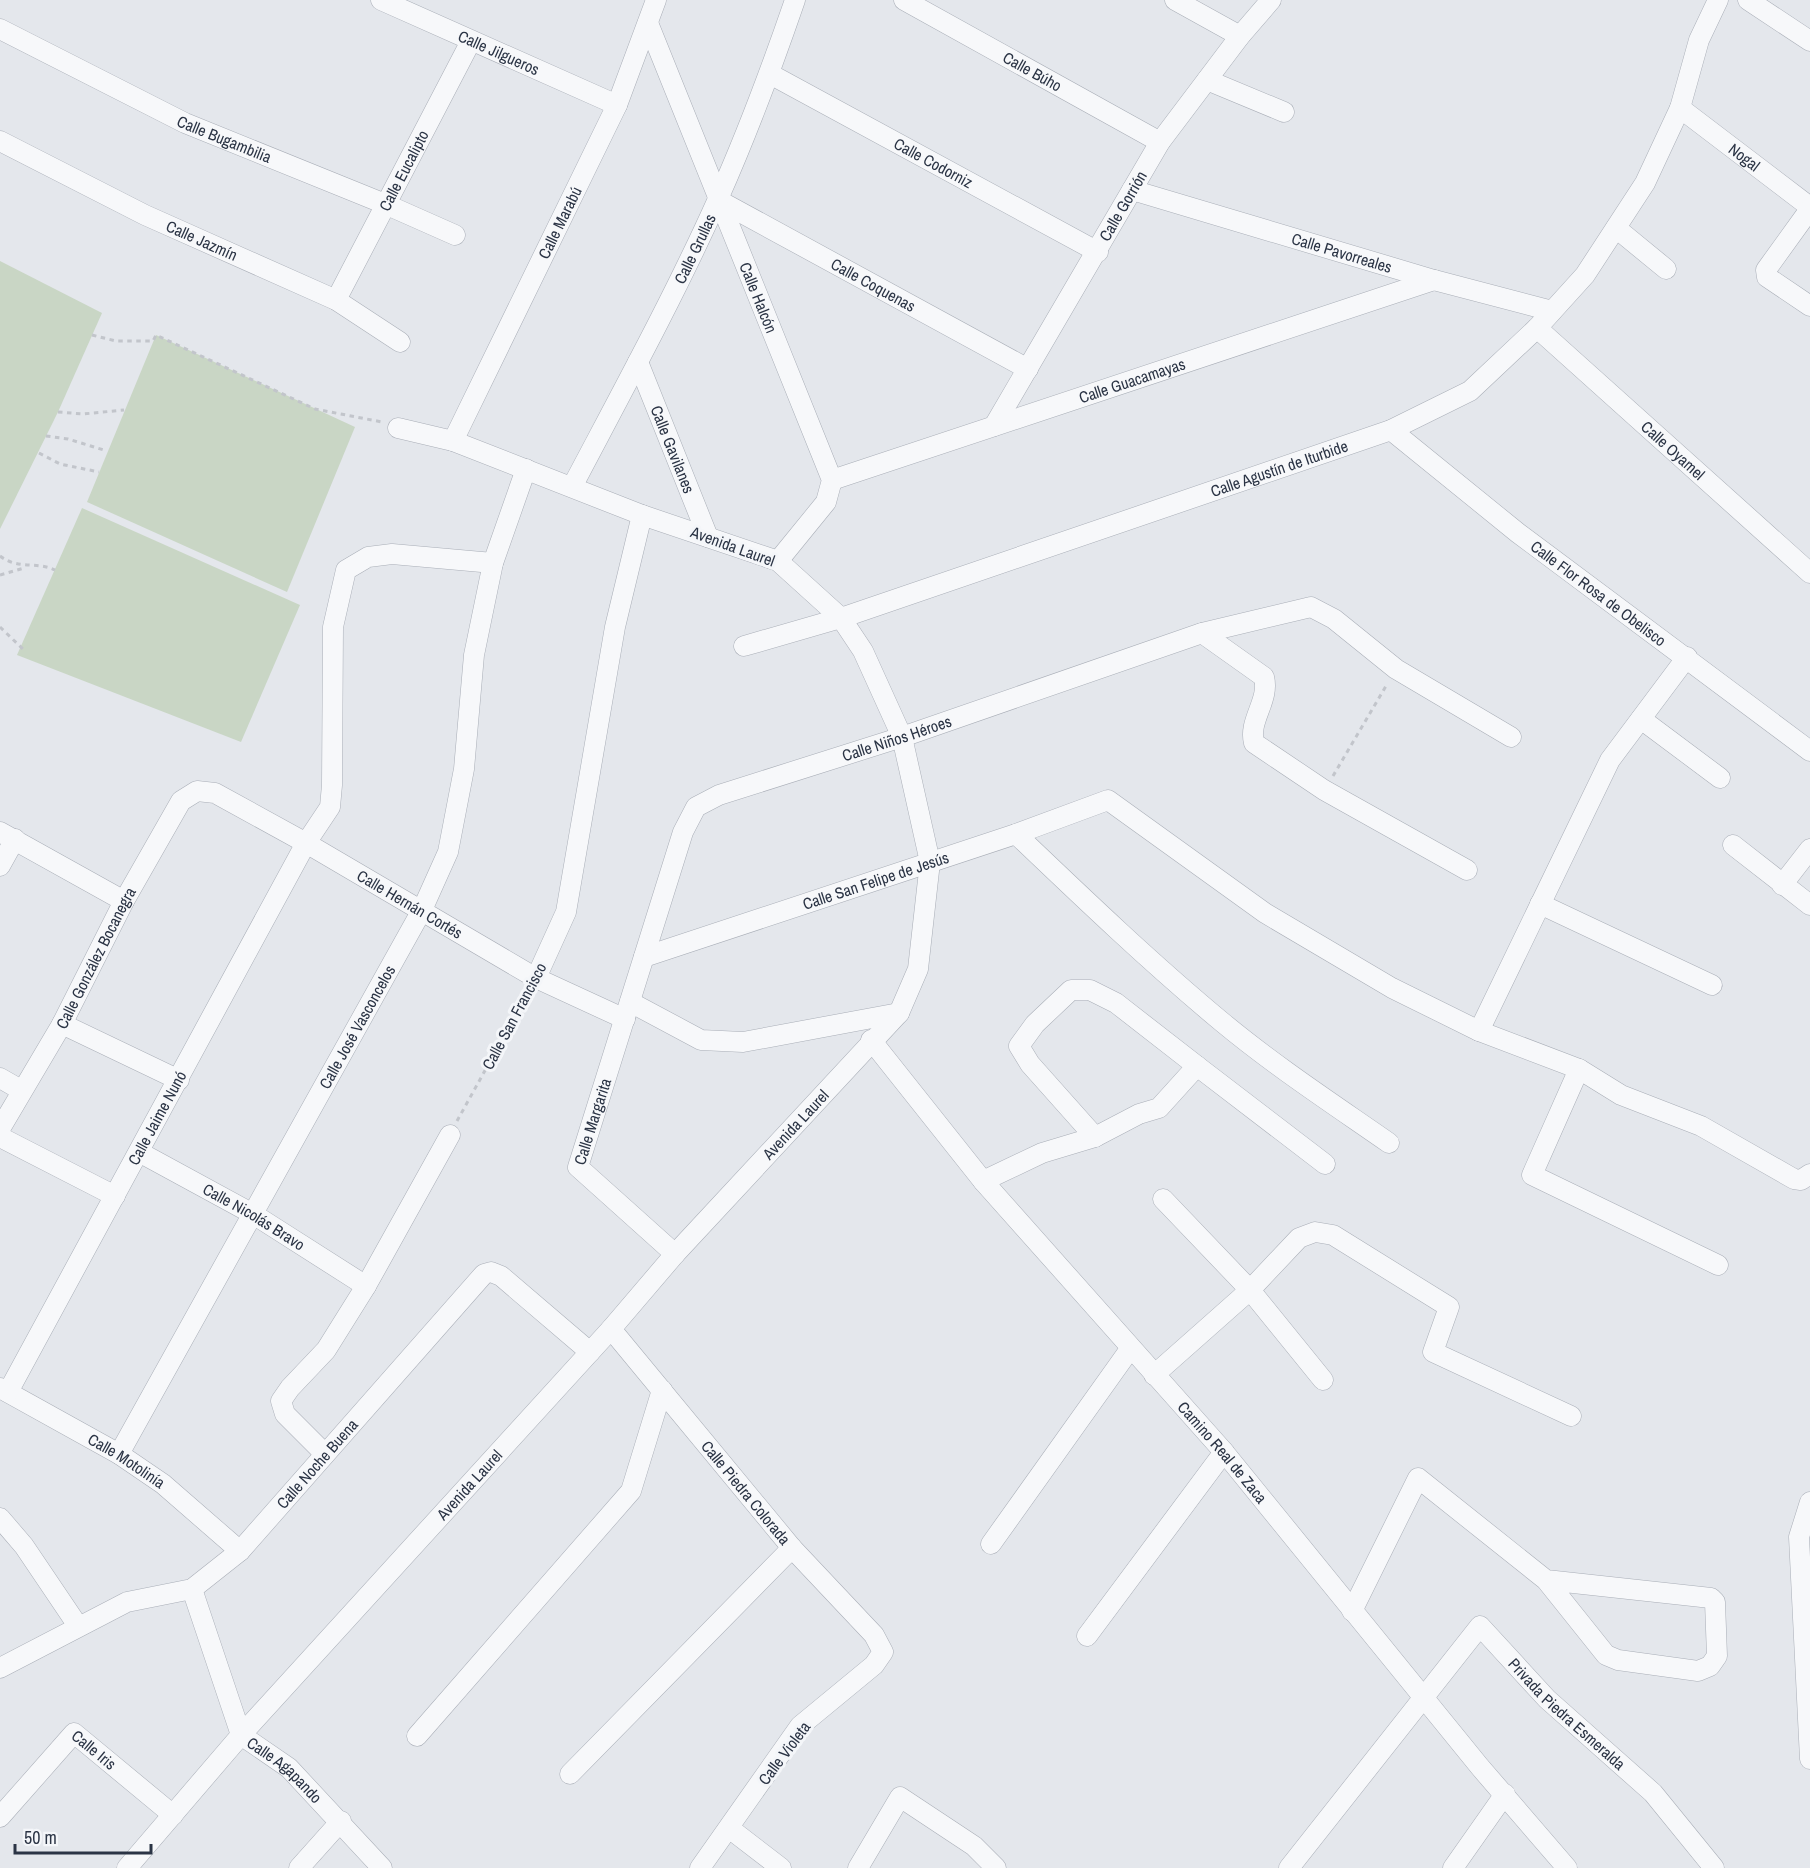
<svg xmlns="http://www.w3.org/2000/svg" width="1810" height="1868" viewBox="0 0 1810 1868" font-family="'Archivo Narrow',sans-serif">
<rect width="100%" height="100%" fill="#e4e7ec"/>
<g fill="#c9d6c5">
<polygon points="0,261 102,313 58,412 0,529"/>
<polygon points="156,335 355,427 287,592 87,502"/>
<polygon points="82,508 300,605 241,742 17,655"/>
</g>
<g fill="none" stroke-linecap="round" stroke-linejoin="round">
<defs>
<g id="minor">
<path id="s1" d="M381,0L617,105"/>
<path id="s2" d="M904,0L1160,142"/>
<polyline points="1175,0 1240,36"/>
<polyline points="1748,0 1810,41"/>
<path id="s3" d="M648,23L832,480L826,502L778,561"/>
<path id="s4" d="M0,29L185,123L385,204L455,235"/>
<path id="s5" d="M770,74L1098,252"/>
<polyline points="1207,80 1284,112"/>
<path id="s6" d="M1680,108L1810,207"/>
<path id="s7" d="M0,141L145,215L336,300L400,342"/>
<path id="s8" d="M1132,190L1434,280L1552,311"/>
<path id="s9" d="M718,200L1028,369"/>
<polyline points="1810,209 1766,270 1767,277 1810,306"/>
<polyline points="1616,228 1666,269"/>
<path id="s10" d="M336,300L471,41"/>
<path id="s11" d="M1537,328L1810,573"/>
<path id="s12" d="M638,362L708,537"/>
<path id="s13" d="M994,426L1160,142L1240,36L1271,0"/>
<path id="s14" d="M1391,430L1518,533L1810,751"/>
<path id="s15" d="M453,441L617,105L656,0"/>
<path id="s16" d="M832,480L1434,280"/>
<path id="s17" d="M572,487C622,392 674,297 718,199C747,134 772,67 795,0"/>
<path d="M1202,633L1264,677C1270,701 1248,720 1254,743L1324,790L1467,870"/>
<path id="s18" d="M744,646L841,618L1391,430L1470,391L1537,328L1585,275L1645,183L1680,108L1699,40L1718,0"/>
<polyline points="1641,719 1720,778"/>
<polyline points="0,832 124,901"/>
<path d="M1016,834C1083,898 1151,963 1222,1022C1275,1066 1333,1104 1389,1143"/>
<polyline points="1733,845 1810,905"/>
<polyline points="0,866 15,839"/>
<polyline points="1782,885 1810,849"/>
<polyline points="1540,904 1712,985"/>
<path id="s19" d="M644,957L1016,834L1108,800L1265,913L1392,988L1479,1031L1579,1069L1621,1095L1701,1126L1794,1179L1801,1180L1810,1174"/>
<polyline points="536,978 566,912 615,627 642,515"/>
<polyline points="630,1002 701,1040 743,1042 899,1013"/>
<polyline points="62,1024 179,1080"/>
<polyline points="1479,1031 1610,760 1687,657"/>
<path id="s20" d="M871,1040L983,1181L1224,1452L1480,1767L1567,1868"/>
<polyline points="1579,1069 1532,1175 1718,1265"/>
<polyline points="0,1078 21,1090"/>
<path id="s21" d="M0,1129L62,1024L124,901L181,801L197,791L215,793L306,843L536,978L625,1019"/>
<polyline points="0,1137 115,1196"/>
<polyline points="1095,1137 1030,1064 1019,1046 1035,1024 1071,990 1090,990 1116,1003 1197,1066"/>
<path id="s22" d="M139,1152L253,1214L366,1286"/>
<polyline points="983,1181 1042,1153 1095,1137 1139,1114 1159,1108 1197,1066 1325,1164"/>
<polyline points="1163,1199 1250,1290 1323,1380"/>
<path id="s23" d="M675,1254L578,1167L683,832L696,807L719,795L902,737L1202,633L1311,607L1334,619L1396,669L1511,737"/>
<path id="s24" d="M611,1329L792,1548L874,1635L883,1652L874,1665L800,1726L700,1868"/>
<polyline points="1154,1375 1250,1290 1299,1238 1315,1232 1333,1235 1449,1307 1433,1352 1571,1416"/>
<path id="s25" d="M0,1388L119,1454L163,1484L240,1551"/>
<path id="s26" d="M8,1392L306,843L330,807L332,785L333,627L346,570L368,557L392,554L493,563"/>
<path id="s27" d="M119,1454L422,910L448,852L464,769L474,655L493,563L526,469"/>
<polyline points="325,1454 285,1414 281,1401 290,1388 326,1350 366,1286 450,1135"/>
<polyline points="1810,1502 1799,1537 1810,1759"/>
<polyline points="0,1518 24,1546 78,1626"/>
<polyline points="991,1544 1130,1349"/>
<path id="s28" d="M192,1589L241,1735L289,1768L382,1868"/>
<polyline points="1352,1611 1418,1478 1546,1580 1711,1598 1715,1602 1717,1656 1710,1666 1698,1671 1618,1660 1606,1655 1546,1580"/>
<polyline points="1087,1636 1224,1452"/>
<path id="s29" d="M0,1668L127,1602L192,1589L240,1551L484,1274L491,1272L501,1276L590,1352"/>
<polyline points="417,1736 631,1491 662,1390"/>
<polyline points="570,1774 792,1548"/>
<path id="s30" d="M0,1817L74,1733L173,1815"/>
<polyline points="729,1828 781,1868"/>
<path id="s31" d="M127,1868L241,1735L611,1329L675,1254L899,1013L918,969L930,862L902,737L863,651L841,618L778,561L642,515L453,441L398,428"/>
<polyline points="299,1868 341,1821"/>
<polyline points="858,1868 900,1797 974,1846 996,1868"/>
<path id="s32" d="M1289,1868L1480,1626L1547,1699L1653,1793L1714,1868"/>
<polyline points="1453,1868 1505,1794"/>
</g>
</defs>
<use href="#minor" stroke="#a9aeb7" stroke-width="21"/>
<g stroke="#c2c5cb" stroke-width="3" stroke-dasharray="4.5 4.5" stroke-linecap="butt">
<polyline points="92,335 116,341 153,341 156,335 315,409 382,422"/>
<polyline points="58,412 83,414 124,410"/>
<polyline points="46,436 68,439 107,451"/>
<polyline points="39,453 60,464 99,472"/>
<path d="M0,556C18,570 36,561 55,570"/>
<polyline points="0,575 24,568"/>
<polyline points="0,627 25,651"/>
<polyline points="1333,776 1386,686"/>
<polyline points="457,1121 528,993"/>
</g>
<use href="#minor" stroke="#f7f8fa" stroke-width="20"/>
</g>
<g text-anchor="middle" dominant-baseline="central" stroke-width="6" stroke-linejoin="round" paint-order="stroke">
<g font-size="16" fill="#2b3445" stroke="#f4f6f9">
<text stroke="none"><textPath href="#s1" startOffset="129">Calle Jilgueros</textPath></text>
<text stroke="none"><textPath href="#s2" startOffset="147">Calle Búho</textPath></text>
<text stroke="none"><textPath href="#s4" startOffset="250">Calle Bugambilia</textPath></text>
<text stroke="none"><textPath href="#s6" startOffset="81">Nogal</textPath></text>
<text stroke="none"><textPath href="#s5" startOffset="186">Calle Codorniz</textPath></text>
<text stroke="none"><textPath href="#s10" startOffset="146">Calle Eucalipto</textPath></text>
<text stroke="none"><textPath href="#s13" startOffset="255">Calle Gorrión</textPath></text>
<text stroke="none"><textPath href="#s15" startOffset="243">Calle Marabú</textPath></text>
<text stroke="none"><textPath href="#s7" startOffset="225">Calle Jazmín</textPath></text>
<text stroke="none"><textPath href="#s17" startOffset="268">Calle Grullas</textPath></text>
<text stroke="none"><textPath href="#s8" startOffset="219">Calle Pavorreales</textPath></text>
<text stroke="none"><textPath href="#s9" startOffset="177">Calle Coquenas</textPath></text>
<text stroke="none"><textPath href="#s3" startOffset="296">Calle Halcón</textPath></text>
<text stroke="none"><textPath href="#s16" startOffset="316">Calle Guacamayas</textPath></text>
<text stroke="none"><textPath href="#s12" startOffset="94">Calle Gavilanes</textPath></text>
<text stroke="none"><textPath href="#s11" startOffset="183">Calle Oyamel</textPath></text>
<text stroke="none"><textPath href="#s18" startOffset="564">Calle Agustín de Iturbide</textPath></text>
<text transform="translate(733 546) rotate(20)">Avenida Laurel</text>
<text stroke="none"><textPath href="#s14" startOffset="264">Calle Flor Rosa de Obelisco</textPath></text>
<text stroke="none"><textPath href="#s23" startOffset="722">Calle Niños Héroes</textPath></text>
<text stroke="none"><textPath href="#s19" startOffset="244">Calle San Felipe de Jesús</textPath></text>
<text stroke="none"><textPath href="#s21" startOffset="636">Calle Hernán Cortés</textPath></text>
<text stroke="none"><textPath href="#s21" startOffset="196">Calle González Bocanegra</textPath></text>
<text transform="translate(514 1016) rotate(-62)">Calle San Francisco</text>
<text stroke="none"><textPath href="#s27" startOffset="489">Calle José Vasconcelos</textPath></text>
<text stroke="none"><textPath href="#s26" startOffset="312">Calle Jaime Nunó</textPath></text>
<text stroke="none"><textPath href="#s23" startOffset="178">Calle Margarita</textPath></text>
<text stroke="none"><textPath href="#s31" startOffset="1000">Avenida Laurel</textPath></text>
<text stroke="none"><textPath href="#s22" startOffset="132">Calle Nicolás Bravo</textPath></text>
<text stroke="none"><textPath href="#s20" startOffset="542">Camino Real de Zaca</textPath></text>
<text stroke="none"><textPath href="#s25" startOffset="146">Calle Motolinía</textPath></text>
<text stroke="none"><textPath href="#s29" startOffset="387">Calle Noche Buena</textPath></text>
<text stroke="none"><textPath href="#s31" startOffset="514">Avenida Laurel</textPath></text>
<text stroke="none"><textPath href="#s24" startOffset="212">Calle Piedra Colorada</textPath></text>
<text stroke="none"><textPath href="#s32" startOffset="432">Privada Piedra Esmeralda</textPath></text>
<text transform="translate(784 1753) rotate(-53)">Calle Violeta</text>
<text stroke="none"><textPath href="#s30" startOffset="138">Calle Iris</textPath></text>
<text stroke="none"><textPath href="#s28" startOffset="210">Calle Agapando</textPath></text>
</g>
</g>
<path d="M15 1844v9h136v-9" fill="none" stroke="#2b3445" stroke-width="3"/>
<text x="24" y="1844" font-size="18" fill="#2b3445" stroke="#f4f6f9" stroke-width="4.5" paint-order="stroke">50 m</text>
</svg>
